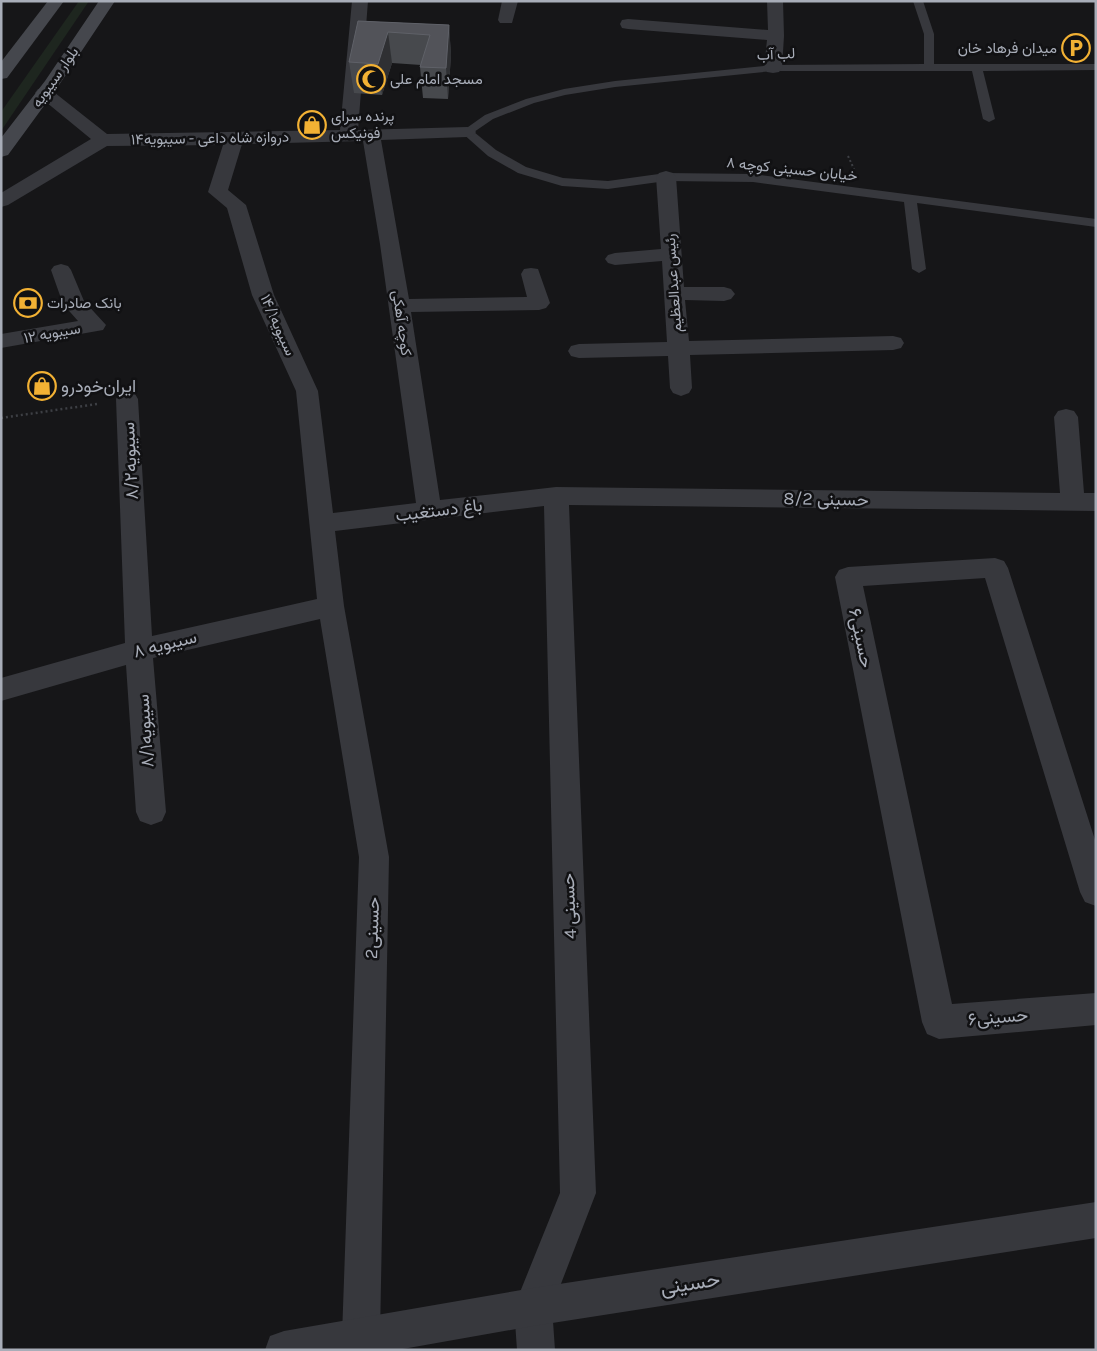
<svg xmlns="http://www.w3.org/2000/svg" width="1097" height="1351" viewBox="0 0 1097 1351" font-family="Karla,Vazirmatn,sans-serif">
<rect width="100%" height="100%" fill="#161618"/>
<polygon fill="#1e261f" points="79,1 89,1 1,131 1,112"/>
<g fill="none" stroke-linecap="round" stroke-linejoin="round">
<polyline stroke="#3d3f44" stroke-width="2" stroke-dasharray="2 2.5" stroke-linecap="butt" points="848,156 854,169"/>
<polyline stroke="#3d3f44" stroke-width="2.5" stroke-dasharray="2 3" stroke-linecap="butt" points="1,418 97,404"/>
<polygon fill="#37383d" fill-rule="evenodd" points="913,1 923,1 934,34 934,64 1096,64 1096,70 983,71 995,119 989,122 983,119 972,71 773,71 615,87 565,95 534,103 493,119 474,132 496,150 526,167 563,178 608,181 666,173 753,174 1096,219 1096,227 917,203 926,269 919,273 912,269 904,202 753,182 666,181 608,189 562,186 518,173 488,156 461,132 485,115 526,99 564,89 615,81 773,65 924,64 924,34"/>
<g fill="#37383d" fill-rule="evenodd">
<path d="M352,1H368L358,130L467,127L473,128L476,132L473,136L467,137L381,140L409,299L527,297L521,274L524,269L531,268L538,269L550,303L546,308L539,310L411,312L440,500L556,487L1060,493L1054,417L1058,411L1066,409L1074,411L1078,417L1084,493H1096V511L569,505L596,1193L552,1307L555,1350H517L514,1307L560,1193L544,506L335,531L344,606L389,857L380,1336L374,1350H347L342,1336L359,857L320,619L153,658L166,812L162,821L151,825L140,821L136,812L126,665L1,701V678L125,643L116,399L119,394L127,391L135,394L138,399L152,636L317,599L296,391L252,295L227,208L208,192L223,145L107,146L8,205L1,207V193L91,139L35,93L38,89L44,88L50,89L107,134L340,130ZM363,141L380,244L416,503L333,513L318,391L274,295L246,205L228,190L242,144Z"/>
<polygon points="502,1 518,1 512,23 500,23 498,20"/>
<polygon points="767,1 783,1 784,36 782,68 779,72 773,73 767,72 764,68 767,40 628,29 622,28 620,24 622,20 628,19 768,30"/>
<polygon points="666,171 673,173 676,177 684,287 724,287 731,289 735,294 731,299 724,301 685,300 689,341 893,336 901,338 904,343 901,348 893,350 690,355 692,388 689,393 681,396 673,393 670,388 668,356 579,358 571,356 568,351 571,346 579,344 667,342 662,261 615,265 608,263 605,259 608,255 615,253 661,249 656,177 659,173"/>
<polygon points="61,264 68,266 71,270 84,301 106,325 103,330 1,348 1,334 78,321 63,304 51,270 54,266"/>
<polygon points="995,558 1004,561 1008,568 1096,843 1096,906 1085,902 1080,892 985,578 863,586 952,1004 1096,993 1096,1025 939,1039 927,1034 922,1022 835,577 839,570 848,567"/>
</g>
<polygon fill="#37383d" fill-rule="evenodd" points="1096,1202 1096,1238 533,1326 397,1350 265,1350 270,1336 284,1331 533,1288"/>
<g fill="#45474d" fill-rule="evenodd">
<polygon points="48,1 64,1 7,78 1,79 1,62"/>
<polygon points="99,1 115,1 57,88 8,155 1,157 1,138 45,81"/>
</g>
</g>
<polygon fill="#47494d" points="358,21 449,25 451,55 448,99 423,98 420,67 421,65 392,63 382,95 354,93 349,62"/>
<g fill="#2f3033">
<polygon points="449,25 451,55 448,99 446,68"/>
<polygon points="388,32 392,63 382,95 378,64"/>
</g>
<polygon fill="#525359" stroke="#5f6168" points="358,21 449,25 446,68 420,67 430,35 388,32 378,64 349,62"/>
<defs>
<symbol id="parking-ring" viewBox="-11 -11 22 22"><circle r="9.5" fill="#111113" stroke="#f2b134" stroke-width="1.5"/><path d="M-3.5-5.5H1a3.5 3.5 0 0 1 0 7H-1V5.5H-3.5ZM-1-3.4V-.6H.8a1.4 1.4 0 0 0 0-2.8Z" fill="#f2b134"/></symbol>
<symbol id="mosque-ring" viewBox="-11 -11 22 22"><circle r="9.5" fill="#111113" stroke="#f2b134" stroke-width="1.5"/><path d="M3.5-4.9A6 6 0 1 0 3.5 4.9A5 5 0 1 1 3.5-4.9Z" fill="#f2b134"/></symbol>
<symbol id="shop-ring" viewBox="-11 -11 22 22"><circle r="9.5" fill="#111113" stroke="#f2b134" stroke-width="1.5"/><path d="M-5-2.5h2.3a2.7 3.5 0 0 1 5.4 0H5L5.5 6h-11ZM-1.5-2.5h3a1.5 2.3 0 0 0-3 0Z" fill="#f2b134"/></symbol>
<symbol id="bank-ring" viewBox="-11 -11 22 22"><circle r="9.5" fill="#111113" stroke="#f2b134" stroke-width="1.5"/><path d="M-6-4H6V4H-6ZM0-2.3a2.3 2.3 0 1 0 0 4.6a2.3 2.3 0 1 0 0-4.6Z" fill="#f2b134"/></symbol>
</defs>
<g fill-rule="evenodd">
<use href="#parking-ring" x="1060" y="32" width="32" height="32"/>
<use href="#mosque-ring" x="355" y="63" width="32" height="32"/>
<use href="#shop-ring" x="296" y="109" width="32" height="32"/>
<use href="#bank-ring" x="12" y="287" width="32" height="32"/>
<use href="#shop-ring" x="26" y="370" width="32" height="32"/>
</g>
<g text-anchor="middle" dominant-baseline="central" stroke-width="5" stroke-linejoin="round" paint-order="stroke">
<g font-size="15" fill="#a8adb8" stroke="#111113" text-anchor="start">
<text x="1057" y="48" text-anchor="end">میدان فرهاد خان</text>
<text x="390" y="79">مسجد امام علی</text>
<text x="331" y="116">پرنده سرای<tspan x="331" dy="17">فونیکس</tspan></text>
<text x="47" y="303">بانک صادرات</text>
</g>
<g font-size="15" fill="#a8adb8" stroke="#111113">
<text transform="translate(776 54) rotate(-3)">لب آب</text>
<text transform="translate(55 77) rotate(-55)">بلوار سیبویه</text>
<text transform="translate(210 138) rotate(-1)">دروازه شاه داعی - سیبویه۱۴</text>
<text transform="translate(792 169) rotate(6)">خیابان حسینی کوچه ۸</text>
<text transform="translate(673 283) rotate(-94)">رئیس عبدالعظیم</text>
<text transform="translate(402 323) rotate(82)">کوچه آهکی</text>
<text transform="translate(278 325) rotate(66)">سیبویه۱۴/۱</text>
<text transform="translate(52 333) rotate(-10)">سیبویه ۱۲</text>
</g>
<g font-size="18" fill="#a8adb8" stroke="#111113" text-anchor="start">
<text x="61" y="386">ایران‌خودرو</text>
</g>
<g font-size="18" fill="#a8adb8" stroke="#111113">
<text transform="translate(130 461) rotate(-93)">سیبویه۸/۲</text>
<text transform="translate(826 499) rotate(1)">8/2 حسینی</text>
<text transform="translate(439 510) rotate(-7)">باغ دستغیب</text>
<text transform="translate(861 638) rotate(78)">حسینی۶</text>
<text transform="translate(165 644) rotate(-14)">سیبویه ۸</text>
<text transform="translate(145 731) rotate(-94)">سیبویه۸/۱</text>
<text transform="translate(569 906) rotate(-92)">حسینی 4</text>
<text transform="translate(372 928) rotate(-88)">حسینی2</text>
<text transform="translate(998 1017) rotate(-5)">حسینی۶</text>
</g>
<g font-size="21" fill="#a8adb8" stroke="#111113">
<text transform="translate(690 1283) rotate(-9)">حسینی</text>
</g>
</g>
<rect width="1097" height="1351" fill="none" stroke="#a8adb8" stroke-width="5"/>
</svg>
